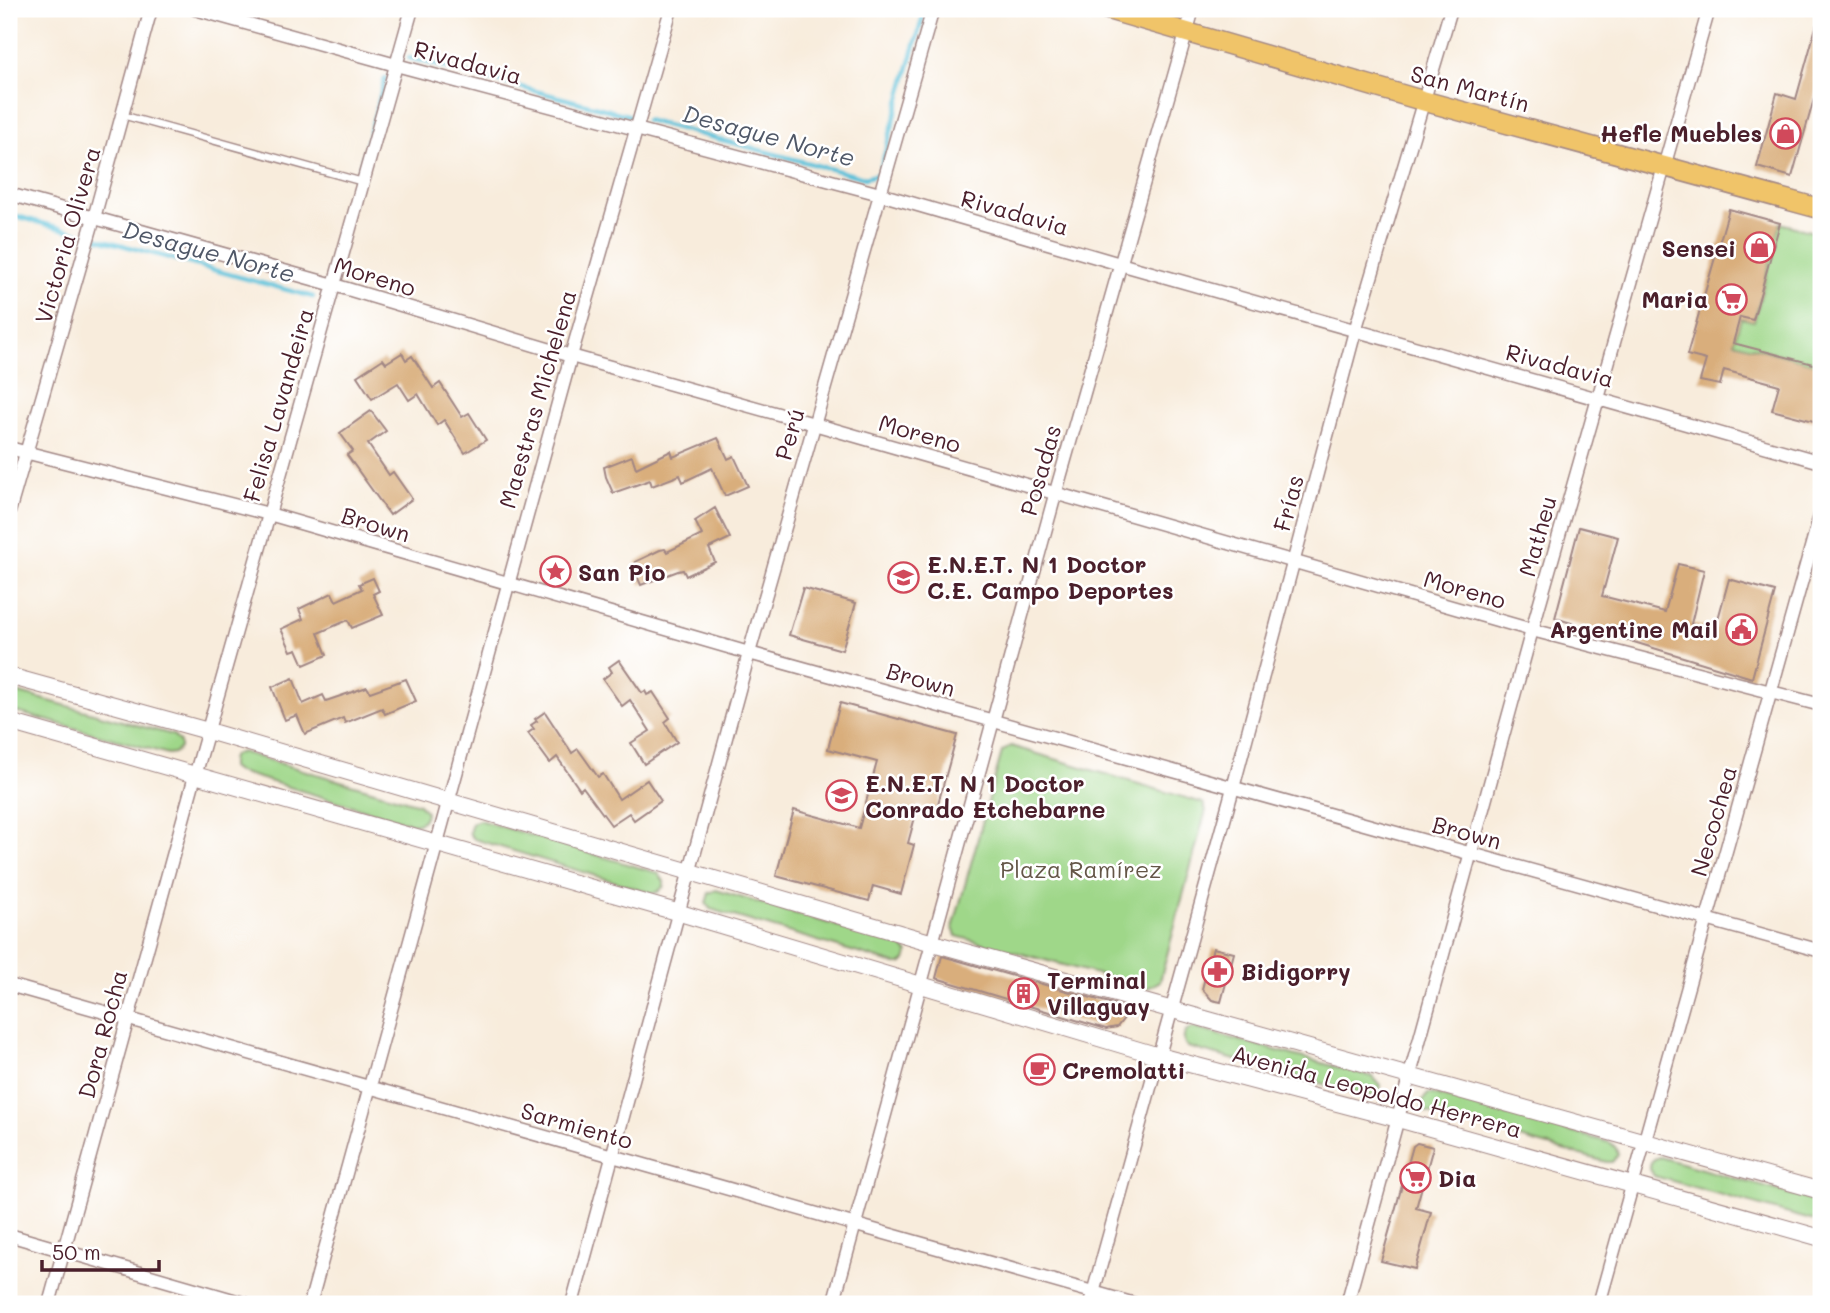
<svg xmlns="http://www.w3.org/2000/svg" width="1830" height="1313" viewBox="0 0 1830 1313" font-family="Mali,sans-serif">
<rect width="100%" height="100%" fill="#fff"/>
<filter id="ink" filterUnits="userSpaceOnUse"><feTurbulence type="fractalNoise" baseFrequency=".0143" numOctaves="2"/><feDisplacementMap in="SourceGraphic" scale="14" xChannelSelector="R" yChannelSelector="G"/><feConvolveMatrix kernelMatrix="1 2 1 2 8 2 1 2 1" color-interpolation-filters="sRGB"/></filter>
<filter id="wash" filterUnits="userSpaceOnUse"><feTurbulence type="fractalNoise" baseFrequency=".00686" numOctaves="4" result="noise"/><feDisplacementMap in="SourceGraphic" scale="28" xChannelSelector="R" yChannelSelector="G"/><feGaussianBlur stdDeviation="1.57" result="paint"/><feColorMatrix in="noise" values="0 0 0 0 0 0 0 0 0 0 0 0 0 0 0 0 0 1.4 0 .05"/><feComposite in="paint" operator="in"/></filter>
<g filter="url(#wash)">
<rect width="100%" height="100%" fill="#f8ecdc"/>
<g fill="#9fd789" stroke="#747b5a" stroke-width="2">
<polygon points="1780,223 1821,234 1821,366 1734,342 1741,318 1754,321"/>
<polygon points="9,690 173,735 180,743 180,748 174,753 168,754 9,710"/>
<polygon points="1011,746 1203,803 1206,810 1160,981 1148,988 956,936 953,928 1002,752"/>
<path d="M241,752L419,804L426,812C425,820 421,824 413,824L235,771L231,768V760L233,755Z"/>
<polygon points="479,820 658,873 664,881 664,886 658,892 652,893 474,839 469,833 472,823"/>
<path d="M716,890L901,945L908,953C907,960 903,965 895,964L710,909L706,903L709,893Z"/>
<path d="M1194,1028L1373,1077L1380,1085V1089L1374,1095L1367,1096L1188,1047L1185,1044C1182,1036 1185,1029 1194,1028Z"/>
<polygon points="1428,1094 1432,1094 1611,1143 1616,1148 1618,1155 1612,1162 1606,1162 1426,1112 1423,1110 1422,1101"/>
<path d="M1660,1157L1821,1203V1223L1654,1176L1650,1169C1650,1162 1653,1158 1660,1157Z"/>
</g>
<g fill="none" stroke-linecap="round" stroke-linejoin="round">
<g stroke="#5cc1d9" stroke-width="4.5">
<polyline points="409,58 631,116"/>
<polyline points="646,120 865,178 879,174 925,9"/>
<polyline points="360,168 385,78"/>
<polyline points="9,214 81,234"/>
<polyline points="96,238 313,297"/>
<polyline points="330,276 353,193"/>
</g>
</g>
<g id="blocks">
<g fill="#d9ae7c">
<polygon points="1818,20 1821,21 1821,74 1792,177 1757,167 1777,93 1796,99"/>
<polygon points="1729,209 1780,223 1753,320 1740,317 1733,343 1821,366 1821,423 1772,410 1779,385 1724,370 1720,385 1700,381 1706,360 1687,355"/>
<polygon points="402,353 406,360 412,356 433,388 440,383 462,417 469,413 486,440 465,453 444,420 437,425 418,394 409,400 398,383 372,399 357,376 383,359 386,363"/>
<polygon points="371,411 386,431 368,444 389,475 393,472 412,499 390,515 347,455 353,451 340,433"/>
<polygon points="718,438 728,459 734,456 748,486 725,496 712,468 683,482 680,475 652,486 650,480 613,493 606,477 604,467 632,456 636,468 671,451 673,457"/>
<polygon points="715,508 730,538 709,548 715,562 686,576 683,570 678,571 641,585 636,574 640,573 635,562 660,550 665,549 667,552 702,535 695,521"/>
<polygon points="1579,527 1618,537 1602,596 1665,612 1678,564 1704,570 1691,624 1715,630 1729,579 1775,592 1752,678 1555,618"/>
<polygon points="373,578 379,591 373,594 383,615 352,628 348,620 318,633 327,655 304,665 297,649 291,651 281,629 303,619 299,609 332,593 336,601 362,589 359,584"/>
<polygon points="803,588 856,603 842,650 789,635"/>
<polygon points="619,660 642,693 645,691 647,695 653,692 670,718 665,722 677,742 644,764 631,743 650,731 630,700 622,706 603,679 612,672 609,667"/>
<polygon points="293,678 303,704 323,695 326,701 367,687 370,692 406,679 416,701 385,714 382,708 345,723 343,718 305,734 297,715 285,720 272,687"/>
<polygon points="840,703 957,735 936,811 918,806 908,843 914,845 901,894 873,886 869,901 776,876 794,810 859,828 877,762 828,749"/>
<polygon points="545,712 572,753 578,749 598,777 603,774 619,799 647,780 661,801 634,820 629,813 611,825 583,787 580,790 557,757 550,763 528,733 534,729 531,725 537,721 535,719"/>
<polygon points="1213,948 1234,953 1221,1002 1212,1000 1202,989"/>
<polygon points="942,956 1120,1006 1125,1011 1124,1018 1117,1027 1106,1029 936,978"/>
<polygon points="1417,1143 1433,1147 1416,1208 1431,1212 1415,1269 1381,1261 1413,1146"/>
</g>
</g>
</g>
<g filter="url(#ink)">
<use href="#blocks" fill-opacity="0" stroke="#a18684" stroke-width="2"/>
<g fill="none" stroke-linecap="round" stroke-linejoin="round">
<defs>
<polyline id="service" points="122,115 363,182"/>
<g id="minor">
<polyline points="195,9 396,65 880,194 1120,264 1821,462"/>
<polyline points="9,194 334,285 571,356 814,424 1532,630 1821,705"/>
<polyline points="9,448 269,514 749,653 1821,951"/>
<polyline points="9,512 94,218 151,9"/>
<polyline points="9,985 1135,1304"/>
<polyline points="9,1235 247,1304"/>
<polyline points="49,1304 195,776 412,9"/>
<polyline points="310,1304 571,356 671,9"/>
<polyline points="572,1304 749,653 933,9"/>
<polyline points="833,1304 1055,495 1193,9"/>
<polyline points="1090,1304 1233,788 1355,331 1451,9"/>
<polyline points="1347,1304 1532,630 1709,9"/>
<polyline points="1599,1304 1821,512"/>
</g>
<g id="tertiary">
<polyline points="9,676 208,731 933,943 1821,1191"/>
<polyline points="9,722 680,913 1159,1056 1398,1119 1821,1238"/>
</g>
<polyline id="primary" points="1106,9 1424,101 1821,209"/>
</defs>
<use href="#service" stroke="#a18684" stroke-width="9"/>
<use href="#minor" stroke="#a18684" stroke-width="15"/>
<use href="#tertiary" stroke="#a18684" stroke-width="18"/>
<use href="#primary" stroke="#a18684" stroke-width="22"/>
<use href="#service" stroke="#fff" stroke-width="6"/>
<use href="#minor" stroke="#fff" stroke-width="12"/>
<use href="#tertiary" stroke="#fff" stroke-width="16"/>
<use href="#primary" stroke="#f0c469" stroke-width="19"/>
</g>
</g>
<defs>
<symbol id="shop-ring" viewBox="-11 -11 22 22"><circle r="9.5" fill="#fff" stroke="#d1495b" stroke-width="1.5"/><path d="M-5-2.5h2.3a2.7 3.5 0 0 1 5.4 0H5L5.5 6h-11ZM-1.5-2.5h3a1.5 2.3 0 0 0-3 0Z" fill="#d1495b"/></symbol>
<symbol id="supermarket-ring" viewBox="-11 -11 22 22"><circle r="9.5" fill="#fff" stroke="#d1495b" stroke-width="1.5"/><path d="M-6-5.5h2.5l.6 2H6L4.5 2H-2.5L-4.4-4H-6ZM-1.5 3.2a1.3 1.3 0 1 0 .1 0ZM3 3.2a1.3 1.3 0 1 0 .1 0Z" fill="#d1495b"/></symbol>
<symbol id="sight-ring" viewBox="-11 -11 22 22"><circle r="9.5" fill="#fff" stroke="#d1495b" stroke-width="1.5"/><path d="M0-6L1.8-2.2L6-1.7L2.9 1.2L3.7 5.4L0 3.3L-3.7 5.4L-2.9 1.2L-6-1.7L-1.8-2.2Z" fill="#d1495b"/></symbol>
<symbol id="school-ring" viewBox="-11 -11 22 22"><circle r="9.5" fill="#fff" stroke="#d1495b" stroke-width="1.5"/><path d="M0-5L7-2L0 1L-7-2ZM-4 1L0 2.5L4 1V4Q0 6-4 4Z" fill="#d1495b"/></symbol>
<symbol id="civic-ring" viewBox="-11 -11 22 22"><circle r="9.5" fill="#fff" stroke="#d1495b" stroke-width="1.5"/><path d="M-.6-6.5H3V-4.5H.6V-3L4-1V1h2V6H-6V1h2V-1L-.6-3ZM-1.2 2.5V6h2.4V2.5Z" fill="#d1495b"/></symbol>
<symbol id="pharmacy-ring" viewBox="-11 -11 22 22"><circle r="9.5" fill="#fff" stroke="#d1495b" stroke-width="1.5"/><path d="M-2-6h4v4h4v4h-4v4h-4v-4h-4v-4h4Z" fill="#d1495b"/></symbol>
<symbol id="building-ring" viewBox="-11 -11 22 22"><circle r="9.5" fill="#fff" stroke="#d1495b" stroke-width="1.5"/><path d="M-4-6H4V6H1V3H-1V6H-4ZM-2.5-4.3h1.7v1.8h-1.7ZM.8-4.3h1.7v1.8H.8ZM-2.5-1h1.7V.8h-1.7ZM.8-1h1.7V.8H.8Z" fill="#d1495b"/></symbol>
<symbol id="cafe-ring" viewBox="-11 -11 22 22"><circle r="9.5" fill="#fff" stroke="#d1495b" stroke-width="1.5"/><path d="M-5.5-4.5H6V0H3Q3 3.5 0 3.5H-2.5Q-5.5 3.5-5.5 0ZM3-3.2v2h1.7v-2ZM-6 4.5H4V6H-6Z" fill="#d1495b"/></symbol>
</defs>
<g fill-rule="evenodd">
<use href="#shop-ring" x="1768" y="116" width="35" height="35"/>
<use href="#shop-ring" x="1742" y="230" width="35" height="35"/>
<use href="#supermarket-ring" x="1714" y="282" width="35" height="35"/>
<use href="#sight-ring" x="538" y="554" width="35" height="35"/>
<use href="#school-ring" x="886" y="560" width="35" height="35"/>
<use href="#civic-ring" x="1724" y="612" width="35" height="35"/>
<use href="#school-ring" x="824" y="778" width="35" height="35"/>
<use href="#pharmacy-ring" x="1200" y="954" width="35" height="35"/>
<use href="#building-ring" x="1006" y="976" width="35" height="35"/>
<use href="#cafe-ring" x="1022" y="1052" width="35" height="35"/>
<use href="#supermarket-ring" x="1398" y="1160" width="35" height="35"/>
</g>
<g text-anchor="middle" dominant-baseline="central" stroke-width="5" stroke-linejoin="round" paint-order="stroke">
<g font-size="23" fill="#4a1f2b" stroke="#fff">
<text transform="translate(468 62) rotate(15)">Rivadavia</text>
<text transform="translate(1470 88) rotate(15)">San Martín</text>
<text transform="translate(1015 212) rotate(16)">Rivadavia</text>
<text transform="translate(67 235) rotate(-74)">Victoria Olivera</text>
<text transform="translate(375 276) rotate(17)">Moreno</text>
<text transform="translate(1560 365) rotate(15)">Rivadavia</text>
<text transform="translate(537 399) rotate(-74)">Maestras Michelena</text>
<text transform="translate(278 405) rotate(-74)">Felisa Lavandeira</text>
<text transform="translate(920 433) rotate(16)">Moreno</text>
<text transform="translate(789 434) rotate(-74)">Perú</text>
<text transform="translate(1040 470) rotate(-74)">Posadas</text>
<text transform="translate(1288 503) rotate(-75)">Frías</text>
<text transform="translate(376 524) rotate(17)">Brown</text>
<text transform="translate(1537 536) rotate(-74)">Matheu</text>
<text transform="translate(1465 589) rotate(16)">Moreno</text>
<text transform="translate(921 679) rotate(16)">Brown</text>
<text transform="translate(1713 821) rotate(-74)">Necochea</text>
<text transform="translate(1467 832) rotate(15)">Brown</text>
<text transform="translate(102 1034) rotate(-75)">Dora Rocha</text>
<text transform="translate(1377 1091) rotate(15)">Avenida Leopoldo Herrera</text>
<text transform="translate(577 1125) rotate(16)">Sarmiento</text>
</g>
<g font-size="23" font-weight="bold" fill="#4a1f2b" stroke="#fff" text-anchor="start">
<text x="1762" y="133" text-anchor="end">Hefle Muebles</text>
<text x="1736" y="248" text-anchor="end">Sensei</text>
<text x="1708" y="299" text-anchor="end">Maria</text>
<text x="927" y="564">E.N.E.T. N 1 Doctor<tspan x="927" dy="26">C.E. Campo Deportes</tspan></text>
<text x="578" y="572">San Pio</text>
<text x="1718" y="629" text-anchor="end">Argentine Mail</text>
<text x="865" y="783">E.N.E.T. N 1 Doctor<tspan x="865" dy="26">Conrado Etchebarne</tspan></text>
<text x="1241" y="971">Bidigorry</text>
<text x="1047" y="980">Terminal<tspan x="1047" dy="26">Villaguay</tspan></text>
<text x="1062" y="1070">Cremolatti</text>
<text x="1438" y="1178">Dia</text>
</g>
<g font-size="23" fill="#645647" stroke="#fff">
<text x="1081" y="869">Plaza Ramírez</text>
</g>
<g font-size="24" font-style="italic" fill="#505868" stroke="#fff">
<text transform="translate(769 135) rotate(15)">Desague Norte</text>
<text transform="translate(209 251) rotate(15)">Desague Norte</text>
</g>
</g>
<rect width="1830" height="1313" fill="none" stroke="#fff" stroke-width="35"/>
<path d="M42 1260v10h117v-10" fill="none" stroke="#4a1f2b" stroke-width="3.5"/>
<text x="52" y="1260" font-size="21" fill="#4a1f2b" stroke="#ffffff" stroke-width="5" paint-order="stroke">50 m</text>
</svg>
